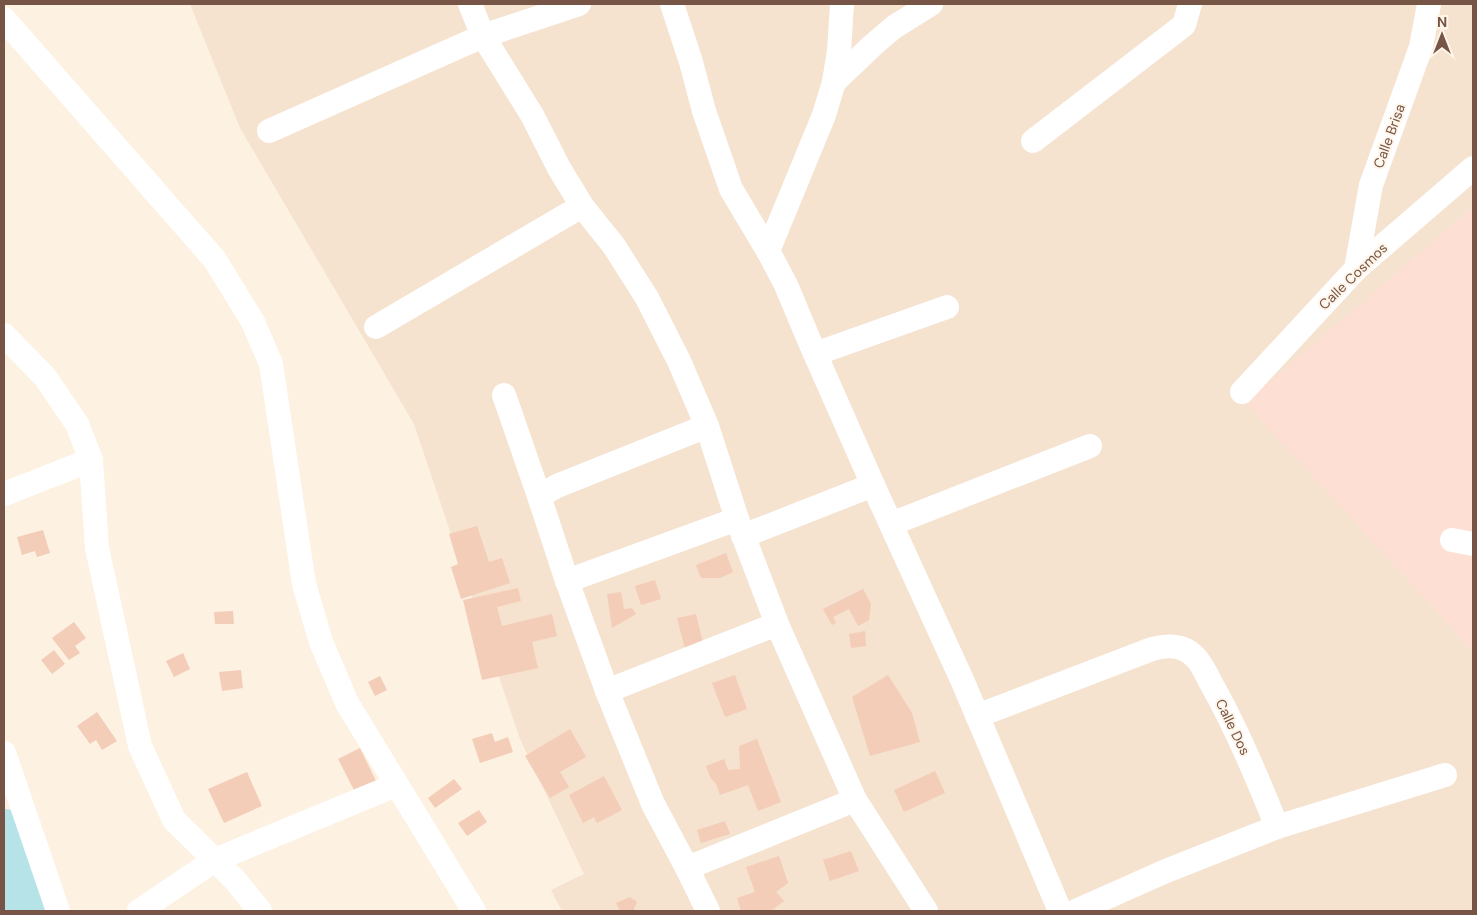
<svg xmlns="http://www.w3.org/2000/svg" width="1477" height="915" viewBox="0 0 1477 915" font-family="'DM Sans',sans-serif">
<rect width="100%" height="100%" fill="#fdf1e1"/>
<polygon fill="#f5e2cf" points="190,4 1473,4 1473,207 1246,403 1473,651 1473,911 562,911 551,890 584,874 520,739 414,424 240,128"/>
<polygon fill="#fedfd4" points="1473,207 1473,651 1245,403"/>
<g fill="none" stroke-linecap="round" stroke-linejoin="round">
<polyline stroke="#b5e3e8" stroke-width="48" points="4,833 29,911"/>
</g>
<g fill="#f4cdb8">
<polygon points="477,526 489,562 502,558 510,583 461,599 451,567 458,564 449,534"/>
<polygon points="43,530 50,553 37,557 35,551 22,555 17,537"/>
<polygon points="726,553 733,572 720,578 701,578 696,565"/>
<polygon points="655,580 661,599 641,605 635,586"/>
<polygon points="518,588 521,601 497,607 502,626 552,614 557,636 532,642 538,668 482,680 463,600"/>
<polygon points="863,589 871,604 869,620 858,626 849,609 833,617 836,623 832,625 823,609"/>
<polygon points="621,592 624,609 632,608 636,614 612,628 607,594"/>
<polygon points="233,611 234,624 215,624 214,612"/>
<polygon points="696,614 703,643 686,653 677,618"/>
<polygon points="74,622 86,638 75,646 80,653 69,660 52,638"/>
<polygon points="865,631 866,646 851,648 849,634"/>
<polygon points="54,650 65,664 52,674 41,660"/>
<polygon points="183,653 190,669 174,677 166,661"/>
<polygon points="241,670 243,688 222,691 219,672"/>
<polygon points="735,675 747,709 725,717 712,683"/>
<polygon points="888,675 912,713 920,742 870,756 852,697"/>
<polygon points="380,676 387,690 375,696 368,682"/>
<polygon points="97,712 117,741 102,750 96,740 90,744 77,726"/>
<polygon points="570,729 586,757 560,772 569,787 550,798 525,756"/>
<polygon points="492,733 495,742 508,737 513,752 480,763 472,739"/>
<polygon points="757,739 781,802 758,811 748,785 720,795 716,784 710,777 706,766 724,759 728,770 740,769 739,746"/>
<polygon points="360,748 376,781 355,792 338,759"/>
<polygon points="935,771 945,793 904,812 894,790"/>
<polygon points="247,772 262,806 224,823 208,789"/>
<polygon points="604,776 622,810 597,823 594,817 583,823 569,795"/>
<polygon points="454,779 462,789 435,808 428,798"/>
<polygon points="479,810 487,822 467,836 458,823"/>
<polygon points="725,821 730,834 701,843 697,830"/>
<polygon points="851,851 859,871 830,881 823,860"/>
<polygon points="779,856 788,883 776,892 784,901 771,911 741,911 737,898 755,892 746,867"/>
<polygon points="630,897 637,902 634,909 635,911 620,911 616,903"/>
</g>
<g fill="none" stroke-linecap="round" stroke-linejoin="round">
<g stroke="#fff" stroke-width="24">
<polyline points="470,4 483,36 532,115 559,168 582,206 614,246 647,298 679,361 707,426 737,519 777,624 855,800 926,911"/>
<polyline points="672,4 691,62 704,111 731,189 768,251 786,285 809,340 873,485 963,682 1060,911"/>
<polyline points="4,19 215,260 253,322 271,364 304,584 321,642 347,703 474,911"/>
<polyline points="834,82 873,45 894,27 931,4"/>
<polyline points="269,131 483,36 579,4"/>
<polyline points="1033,141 1184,25 1190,4"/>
<polyline points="768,251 824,115 834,82 839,51 842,4"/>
<polyline points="1356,269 1371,185 1421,47 1429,4"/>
<polyline points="376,327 582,206"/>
<polyline points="4,335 45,377 77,424 91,460 97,548 140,746 174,820 235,880 260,911"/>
<polyline points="815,354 947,307"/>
<polyline points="1242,392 1356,269 1473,168"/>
<polyline points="504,395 539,496 567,581 607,691 653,804 687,868"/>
<polyline points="4,494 91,460"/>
<polyline points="539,496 557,486 707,426"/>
<polyline points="891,524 1090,446"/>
<polyline points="743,536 873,485"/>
<polyline points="1452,540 1473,544"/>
<polyline points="567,581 737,519"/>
<polyline points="607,691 777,624"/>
<path d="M977,716L1152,649C1167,645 1182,644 1194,656C1202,663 1207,676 1212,685C1238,731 1258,779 1277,827"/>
<polyline points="4,753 58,911"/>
<polyline points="139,911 215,860 396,785"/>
<polyline points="708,911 687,868 855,800"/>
<polyline points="1076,911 1166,871 1277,827 1445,775"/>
</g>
</g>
<g text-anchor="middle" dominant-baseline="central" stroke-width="4" stroke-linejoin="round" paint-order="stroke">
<g font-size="14" fill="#765547" stroke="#fff5e9">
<text transform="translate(1389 136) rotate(-70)">Calle Brisa</text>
<text transform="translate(1353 276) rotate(-44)">Calle Cosmos</text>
<text transform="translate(1233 727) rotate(64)">Calle Dos</text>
</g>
</g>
<rect width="1477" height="915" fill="none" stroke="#765547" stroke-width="10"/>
<g transform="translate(1442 35)" stroke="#fff5e9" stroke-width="4" paint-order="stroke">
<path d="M0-4L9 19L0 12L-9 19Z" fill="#765547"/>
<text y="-8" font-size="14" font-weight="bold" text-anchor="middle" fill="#765547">N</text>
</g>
</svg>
